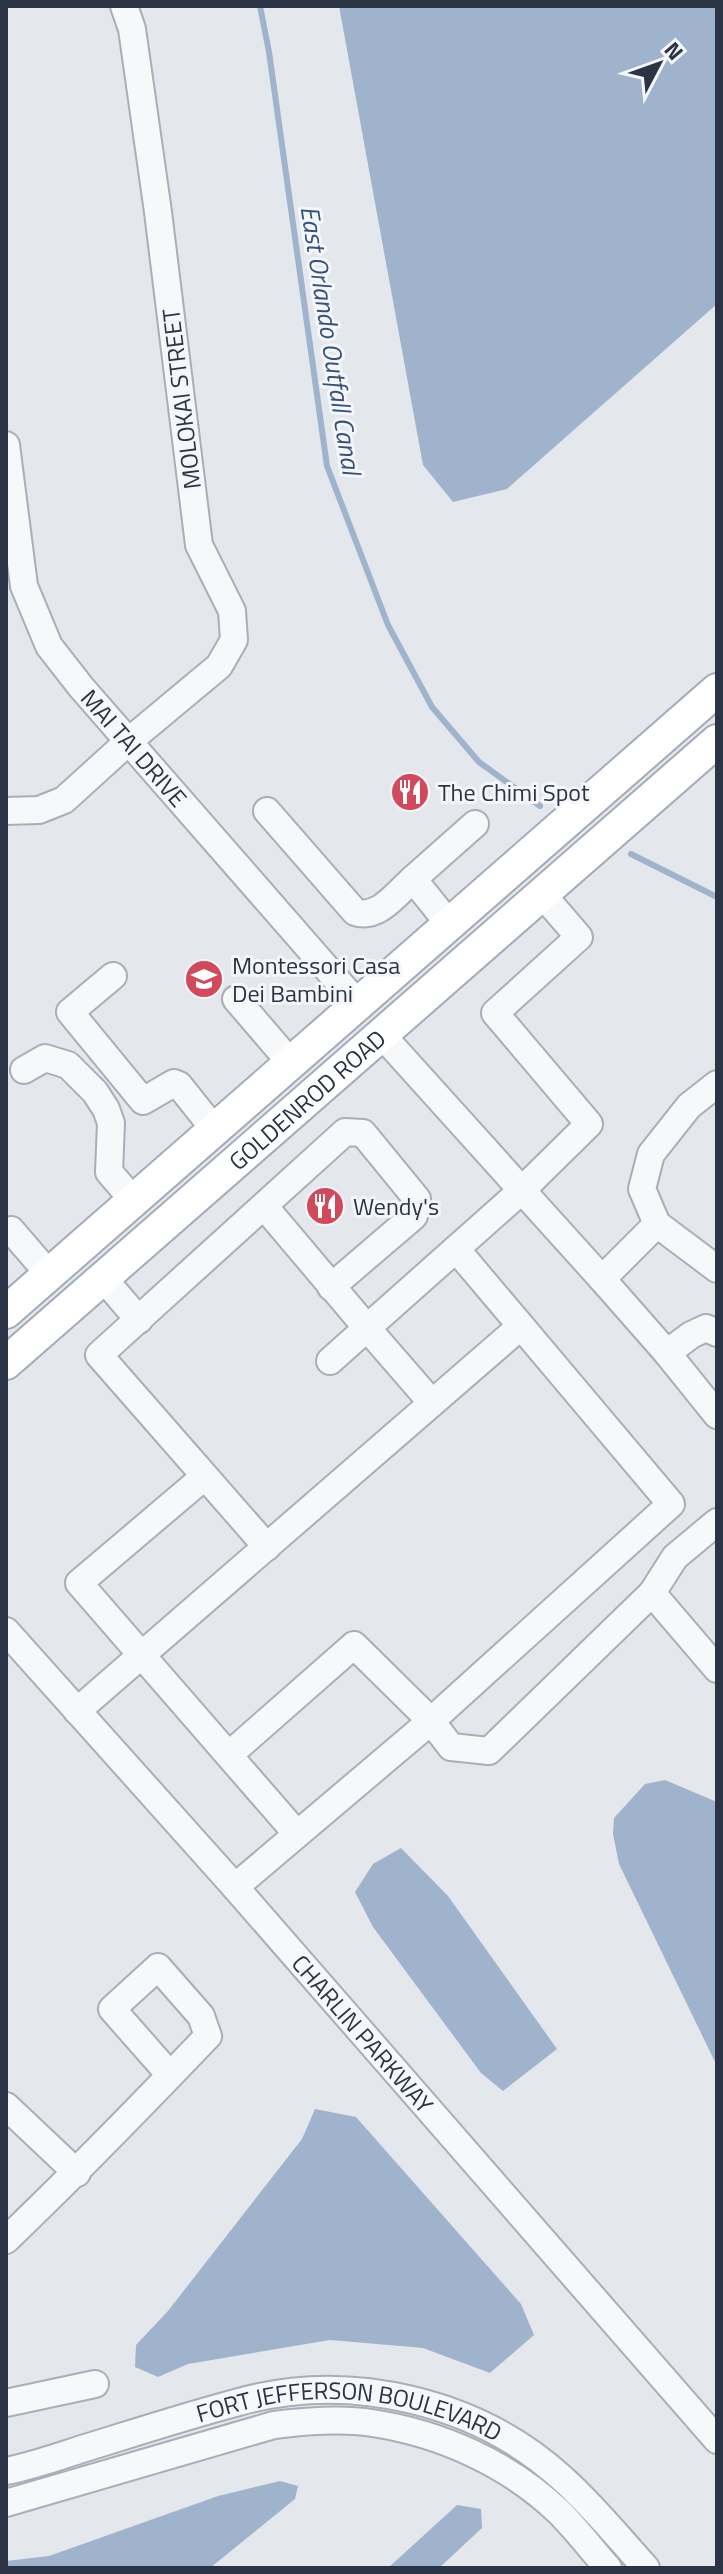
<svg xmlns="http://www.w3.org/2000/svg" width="723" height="2574" viewBox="0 0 723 2574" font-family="'Titillium Web',sans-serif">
<rect width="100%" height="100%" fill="#e4e7ec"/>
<g fill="#9fb4cc">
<polygon points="339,6 717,6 717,304 507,489 453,502 423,465"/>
<polygon points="665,1780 717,1802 717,2066 619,1864 613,1834 614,1818 645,1784"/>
<polygon points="401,1848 448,1896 557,2049 503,2091 481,2073 373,1927 355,1892 373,1864"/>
<polygon points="315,2109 356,2117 521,2304 534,2335 490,2373 423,2348 330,2340 188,2364 158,2377 135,2367 136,2345 168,2311 302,2139"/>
<polygon points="280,2481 298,2486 295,2499 210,2568 6,2568 6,2561 49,2556 218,2496"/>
<polygon points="457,2505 481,2509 482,2528 439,2568 388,2568"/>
</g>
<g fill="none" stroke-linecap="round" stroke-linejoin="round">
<g stroke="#9fb4cc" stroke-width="6">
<polyline points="260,6 269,52 327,466 388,625 432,707 479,762 540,806"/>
<polyline points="631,854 717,897"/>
</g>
<defs>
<g id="minor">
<path id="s1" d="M6,445L24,586L49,646L81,687L357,1003"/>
<polyline points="6,811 39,810 64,800 129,741 219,666 234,640 232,611 199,545 158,212 132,29 124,6"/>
<path d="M267,811L355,912C378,920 396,894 413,879"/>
<polyline points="450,925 413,879 475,824"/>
<polyline points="113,976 70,1012 143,1101 174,1083 179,1085 214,1129"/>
<polyline points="236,999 290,1062"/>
<polyline points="381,1034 602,1279 657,1224"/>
<polyline points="24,1070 45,1058 68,1065 95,1092 106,1109 111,1123 109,1172 133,1200"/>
<polyline points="717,1084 689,1106 651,1154 642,1189 657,1224 717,1269"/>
<polyline points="264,1206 367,1328 521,1191 589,1124 495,1013 579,937 542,894"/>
<polyline points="6,1234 11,1230 49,1274"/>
<polyline points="103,1278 139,1320"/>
<polyline points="602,1279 667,1353 691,1335 706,1328 717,1333"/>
<polyline points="667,1353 717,1415"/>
<polyline points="330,1361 367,1328 432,1403"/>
<polyline points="204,1477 79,1583 297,1834"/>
<polyline points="267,1547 99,1355 345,1132 363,1133 417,1199 414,1216 331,1287"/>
<polyline points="652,1593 675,1557 717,1522"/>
<path id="s2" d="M6,1631L235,1887L717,2440"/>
<polyline points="77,1711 521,1326 456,1249"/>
<polyline points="230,1754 354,1645 431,1721 451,1747 489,1751 652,1593 717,1669"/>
<polyline points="235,1887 431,1721 671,1504 521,1326"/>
<polyline points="6,2106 77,2173"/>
<path d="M6,2240C75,2174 142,2105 208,2036L201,2016L158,1967L112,2009L170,2075"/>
<polyline points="6,2403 95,2384"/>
<path id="s3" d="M6,2471C32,2466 57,2457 82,2449C134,2433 186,2416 239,2402C350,2371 478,2401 563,2479C593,2506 619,2538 646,2568"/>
<path d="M6,2503L274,2425C306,2421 340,2418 372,2423C440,2433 509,2464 559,2512C576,2529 592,2550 608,2568"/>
</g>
<g id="major">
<polyline points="6,1312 717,690"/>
<path id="s4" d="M6,1363L717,741"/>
</g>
</defs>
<use href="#minor" stroke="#a9aeb7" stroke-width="30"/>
<use href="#major" stroke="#a3abb8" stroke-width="36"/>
<use href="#minor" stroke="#f7f8fa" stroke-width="26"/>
<use href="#major" stroke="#fff" stroke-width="32"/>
</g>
<defs>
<symbol id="restaurant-disc" viewBox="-11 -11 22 22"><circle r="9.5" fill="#d1495b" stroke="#f4f6f9"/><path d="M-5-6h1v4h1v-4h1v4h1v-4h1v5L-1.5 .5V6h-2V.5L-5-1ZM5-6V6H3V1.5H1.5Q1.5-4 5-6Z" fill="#fff"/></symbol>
<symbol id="school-disc" viewBox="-11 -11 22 22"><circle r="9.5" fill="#d1495b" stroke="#f4f6f9"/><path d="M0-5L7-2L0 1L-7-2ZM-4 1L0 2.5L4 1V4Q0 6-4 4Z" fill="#fff"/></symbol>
</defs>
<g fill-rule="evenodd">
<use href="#restaurant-disc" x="388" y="770" width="44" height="44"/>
<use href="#school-disc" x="182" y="957" width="44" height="44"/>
<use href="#restaurant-disc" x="303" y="1184" width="44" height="44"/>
</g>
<g text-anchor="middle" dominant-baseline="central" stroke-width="6" stroke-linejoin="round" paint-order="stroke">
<g font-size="24" fill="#2b3445" stroke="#f4f6f9">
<text transform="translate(181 399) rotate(-97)">MOLOKAI STREET</text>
<text stroke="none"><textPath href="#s1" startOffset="340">MAI TAI DRIVE</textPath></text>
<text stroke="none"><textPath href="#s4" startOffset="400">GOLDENROD ROAD</textPath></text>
<text stroke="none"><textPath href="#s2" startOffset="538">CHARLIN PARKWAY</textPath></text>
<text stroke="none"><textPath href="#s3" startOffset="356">FORT JEFFERSON BOULEVARD</textPath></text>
</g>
<g font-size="24" fill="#2b3445" stroke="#f4f6f9" text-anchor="start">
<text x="438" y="792">The Chimi Spot</text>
<text x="232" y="965">Montessori Casa<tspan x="232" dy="28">Dei Bambini</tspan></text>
<text x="353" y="1206">Wendy's</text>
</g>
<g font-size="26" font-style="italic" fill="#34527a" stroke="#f4f6f9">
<text transform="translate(331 340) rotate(81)">East Orlando Outfall Canal</text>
</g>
</g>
<rect width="723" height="2574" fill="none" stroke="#2b3445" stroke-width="16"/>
<g transform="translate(659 64) rotate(49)" stroke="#f4f6f9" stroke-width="6" paint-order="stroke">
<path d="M0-6L14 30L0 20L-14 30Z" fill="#2b3445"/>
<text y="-12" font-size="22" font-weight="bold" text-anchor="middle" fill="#2b3445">N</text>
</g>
</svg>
